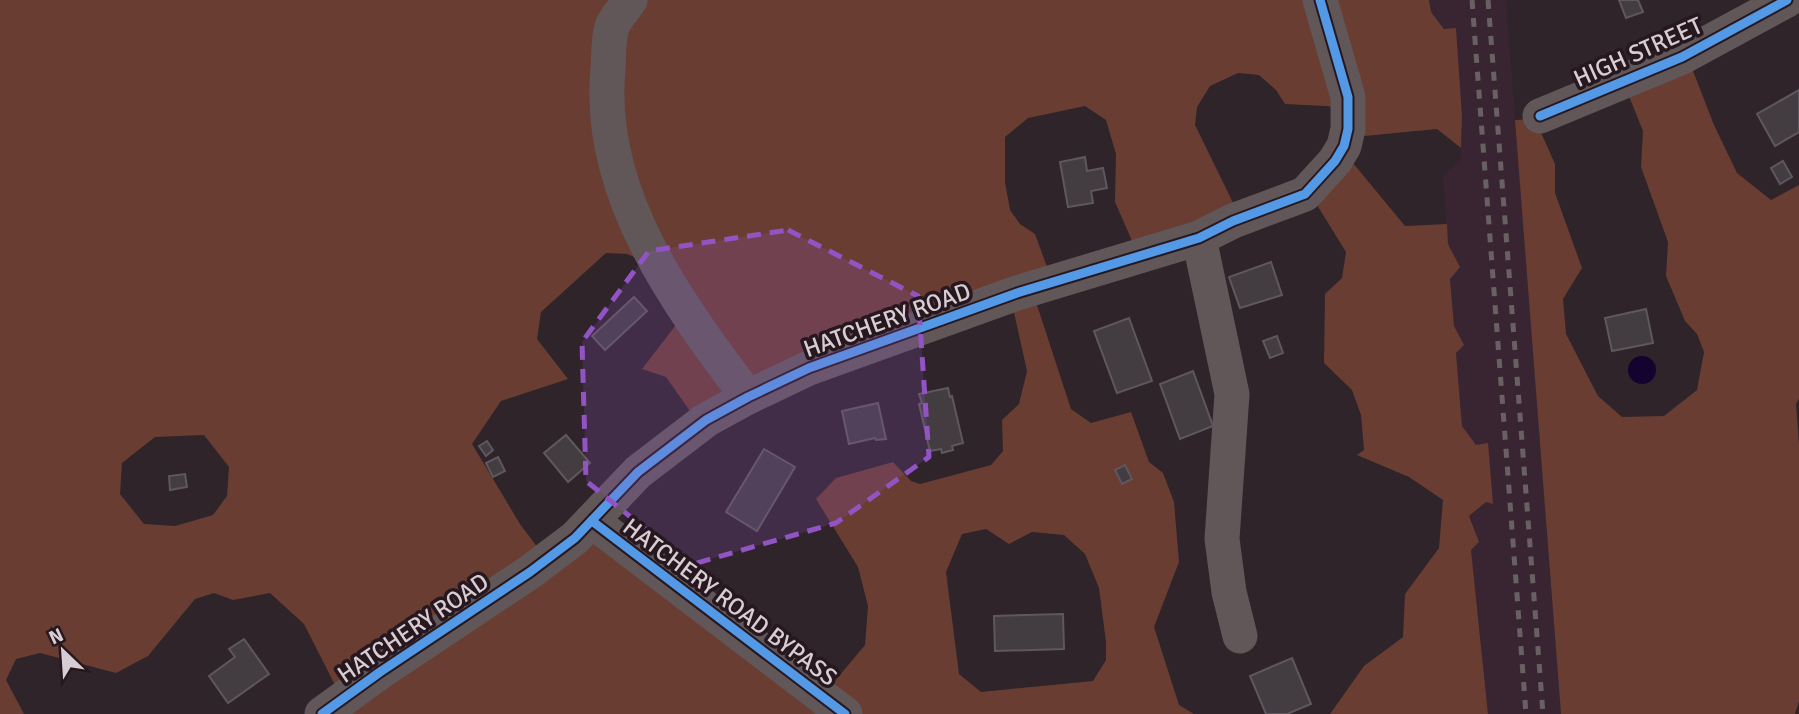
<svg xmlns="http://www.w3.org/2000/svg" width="1799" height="714" viewBox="0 0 1799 714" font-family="Signika,sans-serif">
<rect width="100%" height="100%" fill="#2e2429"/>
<polygon fill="#392531" points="1429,0 1506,0 1561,714 1488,714 1471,550 1479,542 1469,516 1487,502 1492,504 1476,446 1462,426 1456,352 1464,345 1454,326 1450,278 1459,267 1448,244 1443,175 1461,160 1462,115 1456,28 1445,29 1431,12"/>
<g fill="#693d32" fill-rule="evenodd">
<path d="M0,0H1429L1431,12L1444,29L1456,28L1462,116L1461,148L1437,129L1354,137L1345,107L1285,104L1276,90L1259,75L1238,73L1210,86L1197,107L1195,125L1241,219L1140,259L1115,202L1116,154L1106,120L1085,106L1028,118L1005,137V182L1010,210L1020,224L1035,234L1054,286L1035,299L1071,409L1091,423L1131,412L1149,462L1163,473L1174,502L1179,562L1154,627L1179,705L1194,714H317L340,695L304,624L270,593L233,600L214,593L195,599L148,656L116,673L40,653L16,659L6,680L24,714H0ZM606,253L627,254L668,271L686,312L642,369L666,377L697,421L1013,308L1027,371L1019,404L1002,420L1003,451L991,465L920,484L911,481L893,462L836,478L816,499L858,567L868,606L865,645L823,695L590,521L541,552L520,524L472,444L501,401L568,379L537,339L541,312ZM204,435L229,467L227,496L213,515L175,526L144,524L120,494L122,463L155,437ZM986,529L1009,544L1032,532L1064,535L1085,554L1099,588L1106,642V660L1093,681L981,692L959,674L946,572L962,534Z"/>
<polygon points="1688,58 1714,125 1737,173 1771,200 1799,185 1799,399 1796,404 1799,444 1799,701 1795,714 1561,714 1515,120 1535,119 1555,164 1555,193 1582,268 1563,299 1566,334 1598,396 1622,417 1664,416 1697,390 1704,352 1697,334 1685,321 1666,276 1668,242 1641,167 1643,131 1624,84"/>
<polygon points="1348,157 1405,226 1447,224 1448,244 1460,267 1450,279 1454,326 1464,345 1456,353 1462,426 1476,445 1488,443 1493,504 1486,502 1469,516 1479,542 1471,550 1488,714 1330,714 1364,666 1403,637 1405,594 1439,548 1443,500 1409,477 1357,455 1364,450 1361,415 1352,390 1324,363 1325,294 1342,278 1346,252 1309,192"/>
</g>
<circle fill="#13032e" cx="1642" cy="370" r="14"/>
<g fill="#433c41" stroke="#5e575d" stroke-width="2">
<polygon points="1619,0 1638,0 1643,12 1626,18"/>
<polygon points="1799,90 1799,132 1775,146 1757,114"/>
<polygon points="1085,157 1087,171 1103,168 1107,188 1091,191 1093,203 1068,207 1060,162"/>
<polygon points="1783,161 1792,177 1780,184 1771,168"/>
<polygon points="1271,262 1282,295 1240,308 1229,277"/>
<polygon points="634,297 647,311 605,350 592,336"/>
<polygon points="1646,309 1653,343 1612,351 1605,318"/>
<polygon points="1129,318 1152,381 1117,393 1094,331"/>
<polygon points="1277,336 1283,353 1270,358 1263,341"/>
<polygon points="1193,371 1213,426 1180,439 1160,384"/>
<polygon points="948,388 950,397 952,396 963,443 952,446 953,450 942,453 941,449 930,451 919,404 922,403 919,394"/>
<polygon points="878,403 886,439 876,440 875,438 849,444 842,411"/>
<polygon points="566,435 590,463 568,482 544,453"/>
<polygon points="487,441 493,450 486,456 479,446"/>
<polygon points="764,449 795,467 757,531 726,512"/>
<polygon points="498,457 505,471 493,477 486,463"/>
<polygon points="1125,465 1132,479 1122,484 1115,470"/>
<polygon points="185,474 187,487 170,490 169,476"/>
<polygon points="1063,614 1064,649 995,651 994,616"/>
<polygon points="244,639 269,674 228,703 209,676 235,657 229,649"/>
<polygon points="1292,658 1311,704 1287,714 1266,714 1250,676"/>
</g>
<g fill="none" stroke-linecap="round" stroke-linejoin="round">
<g stroke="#615759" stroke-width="35">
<path d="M630,0C625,8 615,18 612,27C608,39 609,56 608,69C596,193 677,303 748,397"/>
<polyline points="1540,116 1682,57 1787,0"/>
<polyline points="1199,238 1232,394 1222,539 1229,592 1240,636"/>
<polyline points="592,521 845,714"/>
<polyline points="322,714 380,672 530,572 575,538 638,472 706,420 748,397 809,368 1017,293 1199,238 1233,221 1305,194 1335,161 1344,146 1348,129 1348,97 1320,0"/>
</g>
<g stroke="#696062" stroke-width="5" stroke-dasharray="9 9" stroke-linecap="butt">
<polyline points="1472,0 1526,714"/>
<polyline points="1488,0 1543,714"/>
</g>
<defs>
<g id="cycleway">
<polyline points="1540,116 1682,57 1787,0"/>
<polyline points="592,521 845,714"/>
<polyline points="322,714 380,672 530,572 575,538 638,472 706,420 748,397 809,368 1017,293 1199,238 1233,221 1305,194 1335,161 1344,146 1348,129 1348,97 1320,0"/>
</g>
</defs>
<use href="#cycleway" stroke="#271820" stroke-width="13"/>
<use href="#cycleway" stroke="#5399e6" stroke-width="9"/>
</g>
<path fill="#9254c4" fill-opacity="0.2" stroke="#9254c4" stroke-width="5" stroke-dasharray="14 9" stroke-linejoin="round" d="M788,230L918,296L929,457L836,523L690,565L586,481L582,342L649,251Z"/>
<g text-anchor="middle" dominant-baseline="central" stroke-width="7" stroke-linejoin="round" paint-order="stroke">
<g font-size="24" fill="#d8cdd3" stroke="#271820">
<text transform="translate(1638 52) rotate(-24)">HIGH STREET</text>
<text transform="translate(887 320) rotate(-20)">HATCHERY ROAD</text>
<text transform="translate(730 602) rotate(37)">HATCHERY ROAD BYPASS</text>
<text transform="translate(413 628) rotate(-34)">HATCHERY ROAD</text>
</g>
</g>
<g transform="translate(63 651) rotate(335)" stroke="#271820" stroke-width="5" paint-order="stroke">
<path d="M0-5L12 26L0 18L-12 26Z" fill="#d8cdd3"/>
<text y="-10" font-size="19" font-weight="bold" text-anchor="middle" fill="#d8cdd3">N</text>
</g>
</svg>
